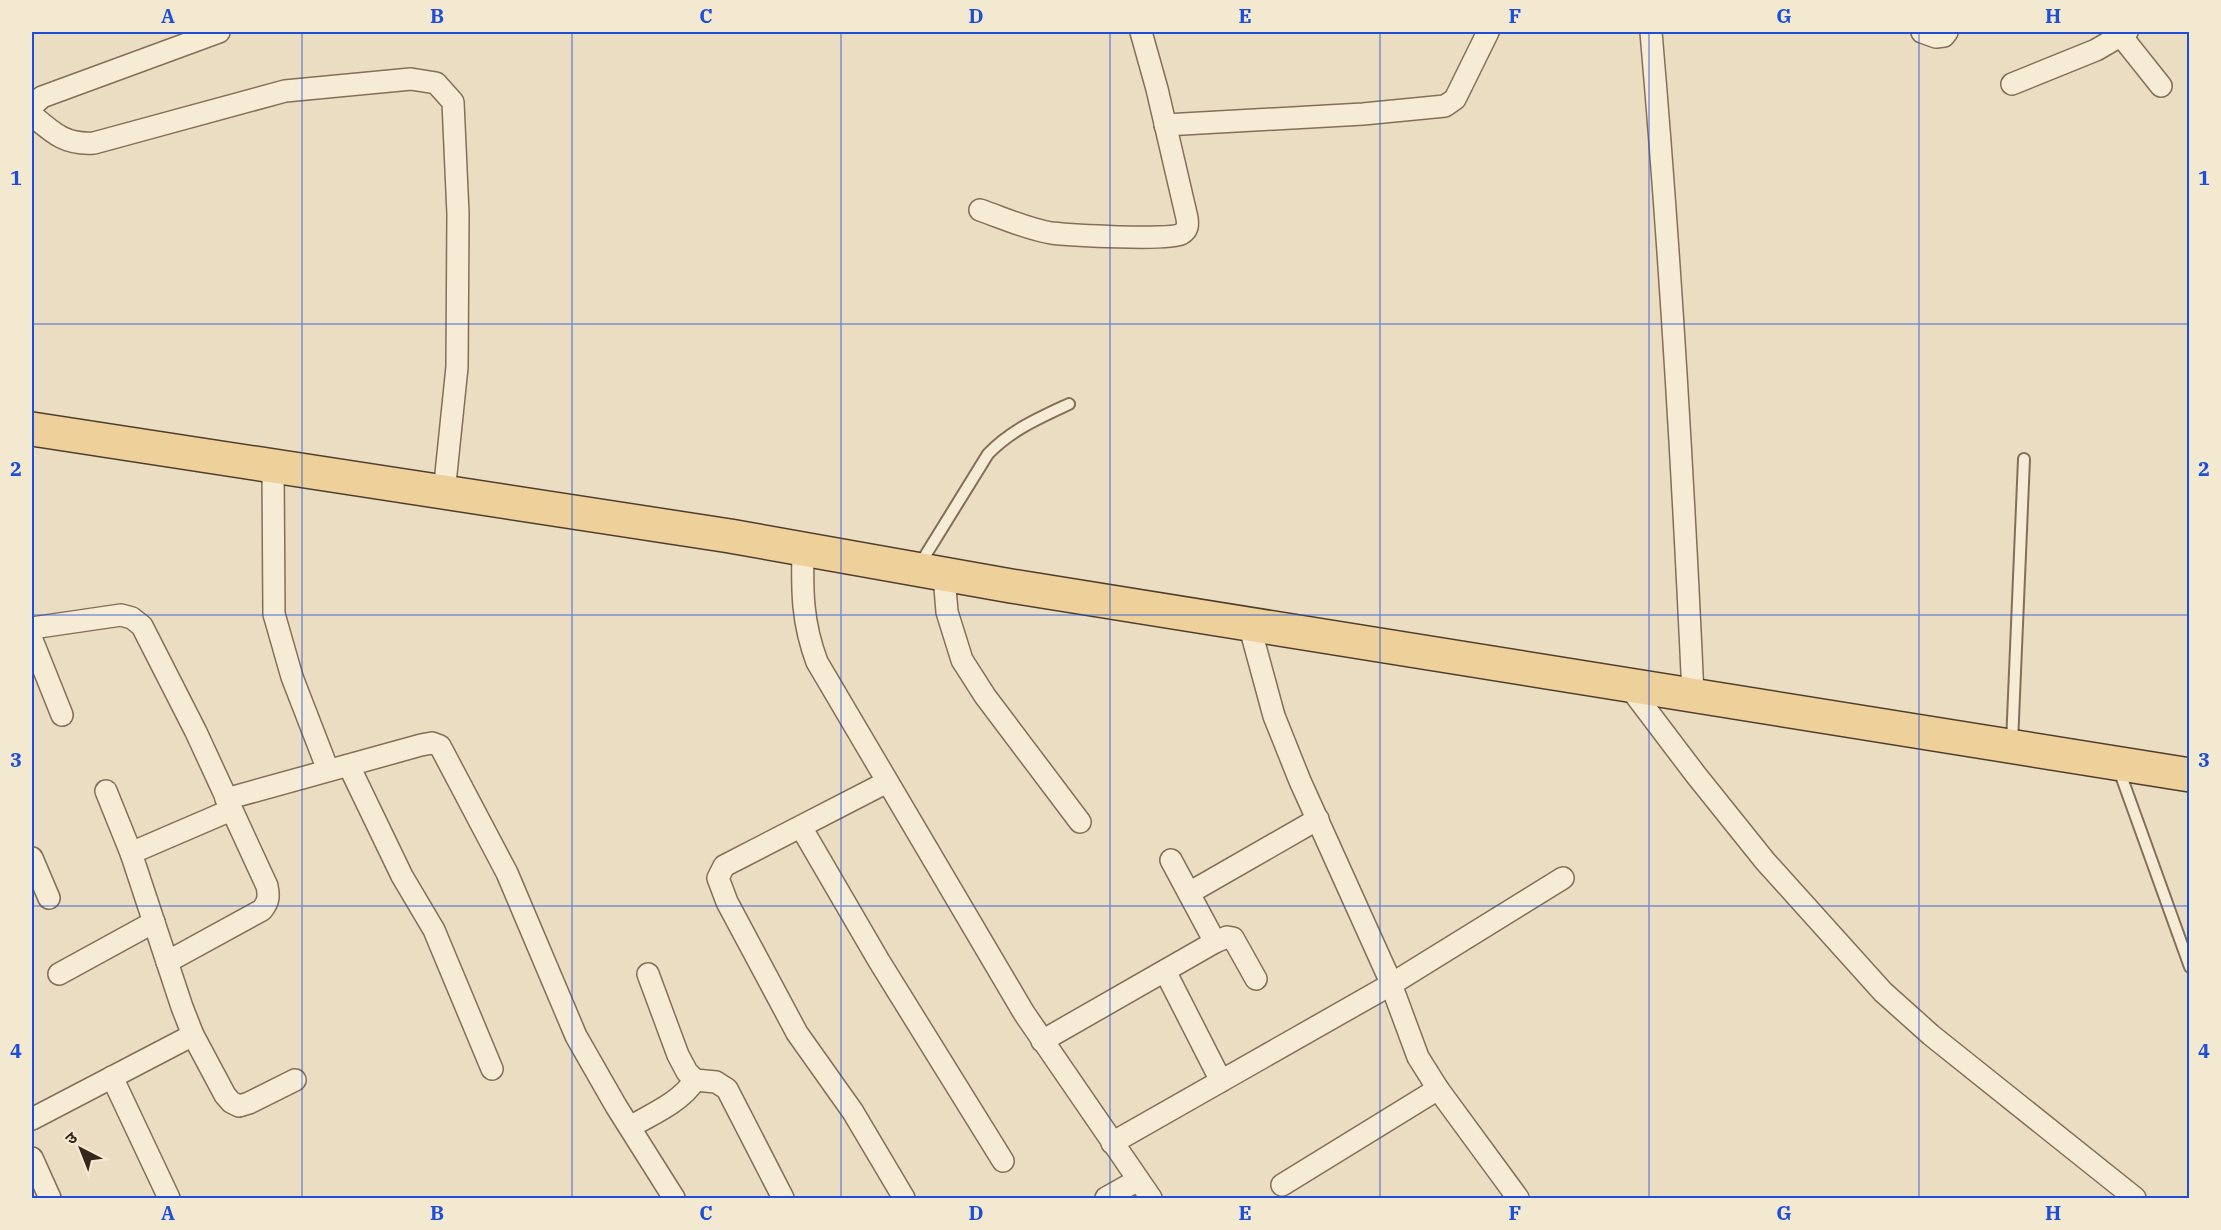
<svg xmlns="http://www.w3.org/2000/svg" width="2221" height="1230" viewBox="0 0 2221 1230" font-family="'IBM Plex Serif','Noto Sans Devanagari',serif">
<rect width="100%" height="100%" fill="#ebddc1"/>
<g fill="none" stroke-linecap="round" stroke-linejoin="round">
<defs>
<g id="lane">
<path d="M920,564L988,454C1011,430 1039,418 1069,404"/>
<polyline points="2012,743 2024,459"/>
<polyline points="2119,770 2190,967"/>
</g>
<g id="street">
<path d="M1651,32C1670,252 1683,474 1693,695"/>
<polyline points="1922,32 1936,37 1944,36 1947,32"/>
<polyline points="2118,32 2161,86"/>
<polyline points="2012,84 2096,50 2127,32"/>
<polyline points="32,106 42,97 219,32"/>
<path d="M32,115C53,133 65,145 94,143L285,91L411,79L436,83L453,102L458,214L457,367L444,493"/>
<polyline points="1165,125 1363,114 1445,106 1455,99 1488,32"/>
<path d="M980,210C1003,218 1027,229 1051,233C1070,235 1169,241 1181,234C1188,230 1188,225 1187,218L1157,89L1141,32"/>
<polyline points="273,467 274,614 292,677 328,770"/>
<path d="M803,549C802,591 802,622 817,662L1024,1013L1151,1198"/>
<polyline points="944,575 947,612 962,660 985,696 1080,822"/>
<polyline points="1249,624 1274,716 1300,781 1388,976 1418,1057 1438,1089 1518,1198"/>
<path d="M32,628L121,615L132,618L142,626L196,732L267,886C269,896 269,901 262,910L167,962"/>
<polyline points="32,640 62,715"/>
<polyline points="1627,684 1696,775 1765,861 1883,992 1931,1035 2135,1198"/>
<polyline points="349,766 402,876 434,930 492,1069"/>
<polyline points="887,782 724,866 718,878 727,902 797,1033 853,1112 904,1198"/>
<polyline points="106,791 131,853 182,1007 193,1035 225,1095 231,1102 239,1106 249,1103 295,1080"/>
<polyline points="226,799 421,745 432,743 440,746 507,873 576,1036 616,1106 674,1198"/>
<polyline points="801,827 879,961 1003,1161"/>
<polyline points="131,853 231,810"/>
<polyline points="32,858 49,898"/>
<polyline points="1171,860 1215,942"/>
<polyline points="1189,893 1318,819"/>
<polyline points="1165,971 1221,1081"/>
<polyline points="59,974 154,922"/>
<polyline points="648,974 678,1055 687,1072 695,1080 716,1082 727,1089 783,1198"/>
<polyline points="1042,1041 1215,942 1227,937 1233,938 1256,979"/>
<polyline points="112,1077 169,1198"/>
<polyline points="32,1119 193,1035"/>
<path d="M630,1127C652,1114 681,1102 695,1080"/>
<polyline points="1112,1143 1390,985 1563,878"/>
<polyline points="32,1158 50,1198"/>
<polyline points="1282,1185 1438,1089"/>
<polyline points="1106,1198 1138,1180"/>
</g>
<polyline id="primary" points="32,429 730,536 1011,586 2190,775"/>
</defs>
<use href="#lane" stroke="#836e5a" stroke-width="14"/>
<use href="#street" stroke="#836e5a" stroke-width="24"/>
<use href="#primary" stroke="#513d2e" stroke-width="36"/>
<use href="#lane" stroke="#f6ebd4" stroke-width="10"/>
<use href="#street" stroke="#f6ebd4" stroke-width="21"/>
<use href="#primary" stroke="#edd09a" stroke-width="33"/>
</g>
<path fill="none" stroke="#1d4ed8" stroke-width="1.5" stroke-opacity="0.55" d="M302,32V1198M572,32V1198M841,32V1198M1110,32V1198M1380,32V1198M1649,32V1198M1919,32V1198M32,324H2190M32,615H2190M32,906H2190"/>
<rect width="2221" height="1230" fill="none" stroke="#f3e8d0" stroke-width="66"/>
<g transform="translate(81 1149) rotate(318)" stroke="#f3e8d0" stroke-width="4.5" paint-order="stroke">
<path d="M0-4.5L10 22L0 15L-10 22Z" fill="#34271d"/>
<text y="-9" font-size="16" font-weight="bold" text-anchor="middle" fill="#34271d">उ</text>
</g>
<rect x="33" y="33" width="2155" height="1164" fill="none" stroke="#1d4ed8" stroke-width="2"/>
<g font-size="20" text-anchor="middle" font-weight="bold" fill="#1d4ed8">
<text x="168" y="23">A</text>
<text x="437" y="23">B</text>
<text x="706" y="23">C</text>
<text x="976" y="23">D</text>
<text x="1245" y="23">E</text>
<text x="1515" y="23">F</text>
<text x="1784" y="23">G</text>
<text x="2053" y="23">H</text>
<text x="16" y="185">1</text>
<text x="2204" y="185">1</text>
<text x="16" y="476">2</text>
<text x="2204" y="476">2</text>
<text x="16" y="767">3</text>
<text x="2204" y="767">3</text>
<text x="16" y="1058">4</text>
<text x="2204" y="1058">4</text>
<text x="168" y="1220">A</text>
<text x="437" y="1220">B</text>
<text x="706" y="1220">C</text>
<text x="976" y="1220">D</text>
<text x="1245" y="1220">E</text>
<text x="1515" y="1220">F</text>
<text x="1784" y="1220">G</text>
<text x="2053" y="1220">H</text>
</g>
</svg>
